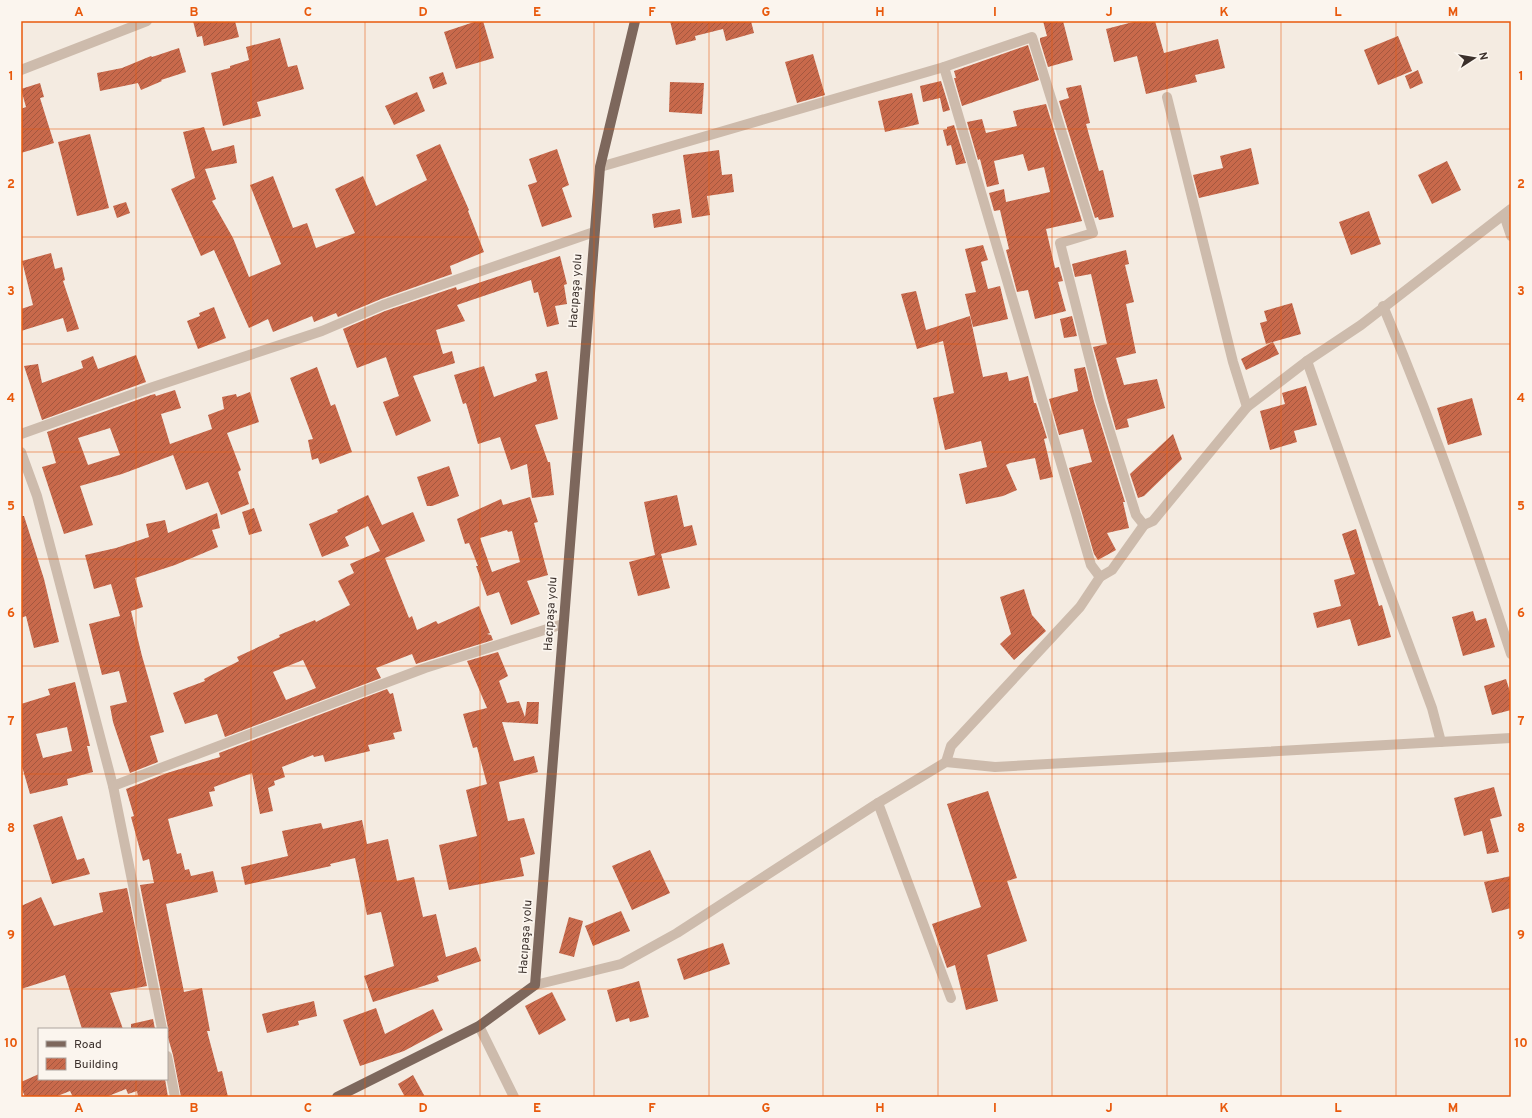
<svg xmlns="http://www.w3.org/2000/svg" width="1532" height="1118" viewBox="0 0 1532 1118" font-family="Overpass,sans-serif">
<defs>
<pattern id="building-hatch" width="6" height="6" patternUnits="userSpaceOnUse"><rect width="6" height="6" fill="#c8694b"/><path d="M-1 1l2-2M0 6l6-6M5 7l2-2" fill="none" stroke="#a4573f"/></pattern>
</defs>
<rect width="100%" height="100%" fill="#f4ebe1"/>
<g fill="url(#building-hatch)" fill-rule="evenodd">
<polygon points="193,21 235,21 239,37 204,46 202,36 197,37"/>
<polygon points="477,21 483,21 494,58 456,69 444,32"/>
<polygon points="670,21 751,21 754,33 726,41 723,29 695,36 696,40 676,45"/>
<polygon points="1043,21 1063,21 1073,60 1048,67 1040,41 1040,38 1047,36"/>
<polygon points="1137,21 1155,21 1164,53 1218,39 1225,68 1195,75 1197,82 1146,94 1137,56 1114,62 1106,29"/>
<polygon points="1398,36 1412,71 1378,85 1364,50"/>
<polygon points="280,38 288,67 297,65 304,89 257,102 261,116 223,126 211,73 230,68 230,66 249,60 246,47"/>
<polygon points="1028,45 1039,80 962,106 954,78 956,78 954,71"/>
<polygon points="179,48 186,72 161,80 162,81 141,90 138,83 100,91 97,73 122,68 151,56 152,57"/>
<polygon points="813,54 825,95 797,103 785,62"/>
<polygon points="1418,70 1423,83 1410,89 1405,76"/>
<polygon points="443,72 447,84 433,89 429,77"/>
<polygon points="941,81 950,110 943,112 940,98 923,102 920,86"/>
<polygon points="670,82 704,83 702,114 669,112"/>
<polygon points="40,83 44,97 40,98 54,143 21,153 21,109 26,107 21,89"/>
<polygon points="1081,85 1090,123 1086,124 1099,171 1103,170 1114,217 1099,220 1098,217 1095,218 1059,101 1069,98 1066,88"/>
<polygon points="417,92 425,111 394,125 385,106"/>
<polygon points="912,93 919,124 885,132 878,101"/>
<polygon points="1046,104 1082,221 1046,229 1055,268 1059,267 1063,281 1058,282 1066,311 1035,319 1028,290 1017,292 1006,250 1009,249 1000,210 994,211 989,193 1004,189 1006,202 1050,192 1044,167 1028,171 1023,154 994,161 999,184 987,187 980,159 978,160 967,122 982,119 986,133 1017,126 1013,111"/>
<polygon points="954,125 966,163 956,165 951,145 947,146 943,130 947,129 947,127"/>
<polygon points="204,127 212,151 234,145 237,163 205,169 216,199 212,201 233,238 249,277 281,264 250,185 273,176 293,228 307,223 316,248 355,233 335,189 363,176 376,206 427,180 416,155 440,144 469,210 468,211 484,252 450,266 452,274 381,299 338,317 336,313 314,322 312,316 273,332 268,319 249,328 214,250 201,256 171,189 195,178 183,132"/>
<polygon points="90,134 109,208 77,216 58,142"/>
<polygon points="1251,148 1259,184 1199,198 1193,175 1223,168 1220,156"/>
<polygon points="557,149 569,185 562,188 572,217 542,227 528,185 537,182 529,159"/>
<polygon points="719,150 722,175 732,174 734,192 707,196 710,215 692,218 683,155"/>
<polygon points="1447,161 1461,190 1432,204 1418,175"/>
<polygon points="126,202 130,213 117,218 113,206"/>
<polygon points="680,209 682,223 654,228 652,214"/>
<polygon points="1369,211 1381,244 1351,255 1339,222"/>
<polygon points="983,245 988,260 981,262 988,289 1000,286 1008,319 973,327 965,294 976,292 965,249"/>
<polygon points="1126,250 1129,264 1125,265 1134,302 1126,304 1136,353 1116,358 1124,385 1157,379 1165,408 1127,419 1129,427 1116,430 1093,347 1107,344 1091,274 1075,277 1072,264"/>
<polygon points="51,253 55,269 62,267 65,280 63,281 79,329 67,332 63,318 21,331 21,309 33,305 22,261"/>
<polygon points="560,256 567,284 564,285 567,304 555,306 559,324 547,327 538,292 534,293 531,280 457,305 465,321 436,330 443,354 452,351 455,363 413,376 431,421 396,436 383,402 399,396 386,357 357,368 343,329 385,311 456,287 457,290"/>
<polygon points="916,291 926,330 970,316 983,377 1007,372 1009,381 1028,376 1034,403 1036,403 1047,438 1044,439 1053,477 1040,480 1035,458 1010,463 1006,465 1017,490 1003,496 966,504 959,474 987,467 981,441 945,450 933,398 954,393 943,341 917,349 901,294"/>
<polygon points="1292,303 1301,334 1266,344 1260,323 1267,321 1264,311"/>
<polygon points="214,307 226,338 198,349 187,321 200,316 199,313"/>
<polygon points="1072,316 1077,336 1064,338 1060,319"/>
<polygon points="1273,342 1279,354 1246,370 1241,359"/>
<polygon points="136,355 146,382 42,420 24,366 38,364 42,383 83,368 81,361 93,356 98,369"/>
<polygon points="484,366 494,397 537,381 535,374 547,371 558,419 535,425 548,462 550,462 554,495 532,498 527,464 511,470 500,437 478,444 466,403 463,404 454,375"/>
<polygon points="317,367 331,406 335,404 352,452 320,464 318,458 312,460 308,440 313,439 290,378"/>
<polygon points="1085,367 1094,402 1125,502 1123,502 1129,528 1107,533 1116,550 1098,560 1094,554 1069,468 1092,462 1083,429 1059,435 1049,399 1078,391 1074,369"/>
<polygon points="1306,386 1317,425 1294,431 1297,442 1270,450 1260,411 1285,404 1282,393"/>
<path d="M175,390L181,408L161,414L170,444L212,429L208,415L224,409L222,397L236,394L237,397L250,392L259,422L227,433L241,470L238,472L249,504L221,515L208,482L186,490L172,452L173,455L122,474L80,486L93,525L64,534L42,467L56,463L47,432L151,395L155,394L156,396ZM110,428L120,455L88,465L78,438Z"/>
<polygon points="1472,398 1482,435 1448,445 1437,408"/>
<polygon points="1173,434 1182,459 1144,496 1138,498 1130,474"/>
<polygon points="449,466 459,496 432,506 427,506 417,477"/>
<path d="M368,495L382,525L413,512L425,541L385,558L409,618L412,616L417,630L436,621L438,624L479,606L490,633L487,634L491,635L493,640L416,664L412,654L376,668L381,678L225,737L217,714L185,724L173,693L205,681L204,679L239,661L237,657L280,637L279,635L315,620L316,622L350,605L338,581L354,573L350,564L380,551L368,526L345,537L349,546L322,557L309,524L338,512L337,510ZM303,660L316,688L286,700L273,672Z"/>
<polygon points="677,495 684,527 692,525 697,545 661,554 670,588 638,596 629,562 655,555 644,502"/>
<path d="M530,497L538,522L534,523L548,575L527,581L540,614L511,625L499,592L487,596L476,566H478L469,543L465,544L457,519L501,499L503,505ZM507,530L508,532L512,531L520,562L492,572L480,538Z"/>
<polygon points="254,508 262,531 249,535 242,512"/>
<polygon points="217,513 220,528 212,530 218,547 175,565 135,578 143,607 131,611 142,656 164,732 150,736 158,762 130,773 113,722 110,706 127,702 119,671 102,675 89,624 120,616 111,584 94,589 85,555 116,548 149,537 146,524 165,520 168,533"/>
<polygon points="21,516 24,516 44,579 59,642 34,648 26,616 21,618"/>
<polygon points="1356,529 1379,606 1382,605 1391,637 1358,646 1350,619 1317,628 1313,613 1341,606 1334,580 1355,574 1342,534"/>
<polygon points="1024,589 1032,615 1046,631 1014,660 1000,644 1011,634 1000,597"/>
<polygon points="1473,611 1476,621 1486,618 1495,647 1463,656 1452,617"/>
<polygon points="498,652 508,676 499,681 507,703 519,701 525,717 527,702 539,702 538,724 502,722 514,761 534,756 538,772 499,782 508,821 524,818 535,854 520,858 524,876 449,890 439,845 477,836 466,790 487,784 477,747 473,748 463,714 487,708 467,661"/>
<polygon points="1506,679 1511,695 1511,710 1492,715 1484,686"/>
<path d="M75,682L90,746H87L93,772L67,779L68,785L30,794L21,763V704L50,695L48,689ZM67,727L72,751L43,758L36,734Z"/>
<polygon points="387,689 390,694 393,693 402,731 393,733 395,739 368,745 370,751 325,762 323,755 314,757 313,755 282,767 285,777 274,781 275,785 268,788 273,811 260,814 252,773 214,787 215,791 209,792 213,806 168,819 177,854 181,853 185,870 189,869 191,876 213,871 218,892 166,904 184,992 202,988 210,1031 207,1031 218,1072 222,1071 228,1097 181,1097 173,1055 167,1034 168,1028 140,885 154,883 149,859 143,861 131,817 134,816 126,789 167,773 220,757 219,753"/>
<polygon points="1494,787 1502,816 1490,819 1499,852 1487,854 1482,831 1464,836 1454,798"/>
<polygon points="988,791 1017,878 1007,881 1027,941 987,955 998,1001 966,1010 955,965 947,968 932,924 981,907 947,804"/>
<polygon points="62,816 77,860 84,858 90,874 52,884 33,825"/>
<polygon points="362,820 367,844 388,839 397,881 414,877 423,917 436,914 446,957 476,947 481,961 437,976 439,981 373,1002 364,976 394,966 381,912 367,915 355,858 330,864 331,866 245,885 241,867 288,856 282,831 321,823 323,829"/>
<polygon points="650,850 670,893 632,910 612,866"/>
<polygon points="1511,876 1511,908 1492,913 1484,882"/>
<polygon points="127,888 147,986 110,993 123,1029 82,1029 65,975 21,989 21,906 41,897 54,926 103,912 99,893"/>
<polygon points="621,911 630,931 593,946 585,926"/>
<polygon points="569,917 583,921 574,957 559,953"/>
<polygon points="723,943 730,964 684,980 677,959"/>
<polygon points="639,981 649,1017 630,1022 629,1018 616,1022 607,990"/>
<polygon points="552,992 566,1020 539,1035 525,1006"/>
<polygon points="314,1001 317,1016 298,1021 299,1025 267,1033 262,1014"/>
<polygon points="376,1008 385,1034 433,1009 443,1030 404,1051 360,1066 343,1020"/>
<polygon points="153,1019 155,1029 131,1029 131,1024"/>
<polygon points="39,1074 39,1079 165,1079 168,1097 138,1097 137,1091 128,1094 126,1089 106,1097 73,1097 70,1091 55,1097 25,1097 21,1087 21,1082"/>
<polygon points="413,1075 425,1097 405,1097 398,1084"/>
</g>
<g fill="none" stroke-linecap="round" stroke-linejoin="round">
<g stroke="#cdbbac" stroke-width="10">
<polyline points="944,67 1091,565 1100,577"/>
<polyline points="21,70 147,21"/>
<polyline points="1167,97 1233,362 1247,407"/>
<polyline points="600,167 944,67 1032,37 1093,233 1060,243 1100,400 1136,515 1144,525"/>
<polyline points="1504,215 1511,236"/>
<path d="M1383,306C1431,420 1473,537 1511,654"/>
<polyline points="1307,361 1385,581 1432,708 1441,742"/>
<polyline points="21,434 153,387 322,331 383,305 594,232"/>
<polyline points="21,452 37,496 113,786 162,1029"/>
<polyline points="946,762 951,746 1080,607 1100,577 1112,570 1144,525 1153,521 1247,407 1307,361 1361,325 1511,209"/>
<polyline points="113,786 425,668 563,624"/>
<polyline points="878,803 951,998"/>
<polyline points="535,985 621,964 677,933 878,803 946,762 995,767 1511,738"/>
<polyline points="479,1026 514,1097"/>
<polyline points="167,1056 175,1097"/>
</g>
<polyline stroke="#7d675c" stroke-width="10" points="337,1097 479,1026 535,985 600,167 635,21"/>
</g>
<path fill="none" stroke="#e8590c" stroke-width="1" stroke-opacity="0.55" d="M136,21V1029M251,21V1097M365,21V1097M480,21V1097M594,21V1097M709,21V1097M823,21V1097M938,21V1097M1052,21V1097M1167,21V1097M1281,21V1097M1396,21V1097M21,129H1511M21,237H1511M21,344H1511M21,452H1511M21,559H1511M21,666H1511M21,774H1511M21,881H1511M21,989H1511M136,1079V1097"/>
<g text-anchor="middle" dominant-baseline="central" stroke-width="3.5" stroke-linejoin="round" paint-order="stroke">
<g font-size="12" fill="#3b302b" stroke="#fbf5ee">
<text transform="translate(576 291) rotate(-86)">Hacıpaşa yolu</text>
<text transform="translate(551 614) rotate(-86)">Hacıpaşa yolu</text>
<text transform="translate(526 937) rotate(-86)">Hacıpaşa yolu</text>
</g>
</g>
<rect width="1532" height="1118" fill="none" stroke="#fbf5ee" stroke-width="44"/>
<rect x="38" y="1028" width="130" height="52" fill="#fbf5ee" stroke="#aea6a0"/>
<rect x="46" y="1041" width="20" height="6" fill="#7d675c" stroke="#aea6a0"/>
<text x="74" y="1048" font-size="12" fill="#3b302b">Road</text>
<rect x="46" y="1058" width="20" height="12" fill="url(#building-hatch)" stroke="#aea6a0"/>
<text x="74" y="1068" font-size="12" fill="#3b302b">Building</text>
<g transform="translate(1474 58) rotate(78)" stroke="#fbf5ee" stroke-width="3" paint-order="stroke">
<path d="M0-3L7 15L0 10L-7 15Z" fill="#3b302b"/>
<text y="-6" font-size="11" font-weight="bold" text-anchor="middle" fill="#3b302b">N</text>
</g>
<rect x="22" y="22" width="1488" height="1074" fill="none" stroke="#e8590c" stroke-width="1.5"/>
<g font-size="13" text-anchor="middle" font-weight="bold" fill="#e8590c">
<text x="79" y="16">A</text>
<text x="194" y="16">B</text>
<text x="308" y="16">C</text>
<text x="423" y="16">D</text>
<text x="537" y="16">E</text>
<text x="652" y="16">F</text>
<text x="766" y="16">G</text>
<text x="880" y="16">H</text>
<text x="995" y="16">I</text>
<text x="1109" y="16">J</text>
<text x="1224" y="16">K</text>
<text x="1338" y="16">L</text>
<text x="1453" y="16">M</text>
<text x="11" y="80">1</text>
<text x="1521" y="80">1</text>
<text x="11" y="188">2</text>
<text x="1521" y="188">2</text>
<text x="11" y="295">3</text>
<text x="1521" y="295">3</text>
<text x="11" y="402">4</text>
<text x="1521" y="402">4</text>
<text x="11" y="510">5</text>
<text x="1521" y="510">5</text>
<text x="11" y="617">6</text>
<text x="1521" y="617">6</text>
<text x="11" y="725">7</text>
<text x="1521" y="725">7</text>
<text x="11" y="832">8</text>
<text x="1521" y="832">8</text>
<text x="11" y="939">9</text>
<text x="1521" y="939">9</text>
<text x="11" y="1047">10</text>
<text x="1521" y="1047">10</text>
<text x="79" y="1112">A</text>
<text x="194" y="1112">B</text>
<text x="308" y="1112">C</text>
<text x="423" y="1112">D</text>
<text x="537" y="1112">E</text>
<text x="652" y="1112">F</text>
<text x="766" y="1112">G</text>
<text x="880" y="1112">H</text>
<text x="995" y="1112">I</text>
<text x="1109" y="1112">J</text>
<text x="1224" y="1112">K</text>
<text x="1338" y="1112">L</text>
<text x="1453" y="1112">M</text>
</g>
</svg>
